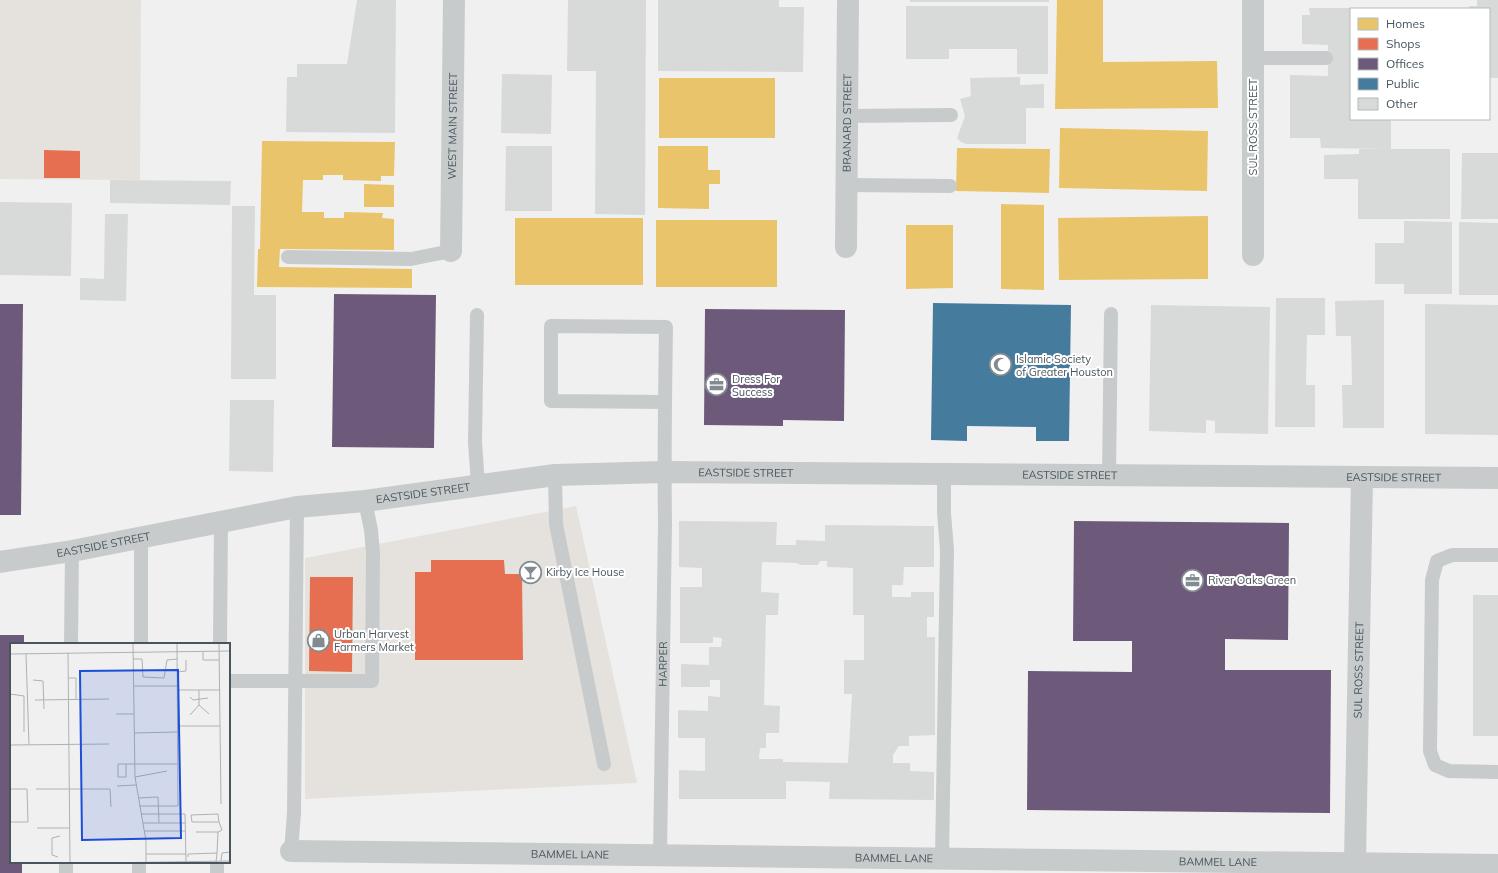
<svg xmlns="http://www.w3.org/2000/svg" width="1498" height="873" viewBox="0 0 1498 873" font-family="Mulish,sans-serif">
<rect width="100%" height="100%" fill="#f1f0f0"/>
<g fill="#e5e2de">
<polygon points="0,0 141,0 140,180 0,179"/>
<polygon points="576,506 637,783 305,799 305,558"/>
</g>
<g fill="#e9c46a">
<polygon points="1057,0 1103,0 1103,62 1217,61 1218,108 1055,109"/>
<rect x="659" y="78" width="116" height="60"/>
<polygon points="1060,128 1208,131 1207,191 1059,188"/>
<polygon points="262,141 395,142 394,176 381,176 381,181 343,180 343,175 323,175 323,180 303,180 302,212 324,212 324,218 344,218 344,212 383,213 382,218 394,219 394,250 280,249 279,267 412,269 412,288 257,287 258,249 260,249"/>
<polygon points="658,146 708,146 708,170 720,170 720,184 709,184 709,209 658,208"/>
<polygon points="957,148 1050,149 1049,193 956,191"/>
<polygon points="364,184 394,185 394,207 364,207"/>
<polygon points="1001,204 1044,205 1044,290 1001,289"/>
<polygon points="1208,216 1208,279 1059,280 1058,218"/>
<rect x="515" y="218" width="128" height="67"/>
<rect x="656" y="220" width="121" height="67"/>
<polygon points="906,225 953,225 953,288 906,289"/>
</g>
<g fill="#e76f51">
<polygon points="44,150 80,151 80,178 44,178"/>
<polygon points="431,560 504,560 505,574 522,574 523,660 415,660 415,572 431,572"/>
<polygon points="310,577 353,577 352,672 309,671"/>
</g>
<g fill="#6d597a">
<polygon points="334,294 436,295 434,448 332,447"/>
<polygon points="0,304 23,304 21,515 0,515"/>
<polygon points="705,309 845,310 844,421 783,420 783,426 704,425"/>
<polygon points="1074,521 1289,523 1288,640 1225,639 1225,670 1331,670 1330,813 1027,810 1028,671 1132,672 1132,641 1073,641"/>
<polygon points="0,635 24,635 24,644 11,644 11,862 22,862 22,873 0,873"/>
</g>
<polygon fill="#457b9d" points="933,303 1071,305 1069,441 1036,441 1036,427 967,426 967,441 931,440"/>
<g fill="#d8d9d9" fill-rule="evenodd">
<polygon points="357,0 396,0 395,133 286,132 287,77 297,77 297,64 347,64"/>
<polygon points="568,0 646,0 645,215 595,214 596,71 567,71"/>
<polygon points="658,0 779,0 779,7 804,7 803,72 658,71"/>
<rect x="910" y="0" width="139" height="2"/>
<polygon points="1477,0 1498,0 1498,78 1489,78 1489,9 1469,9 1469,6 1477,6"/>
<polygon points="906,6 1048,6 1048,74 1017,74 1017,49 949,49 949,59 906,59"/>
<polygon points="1309,8 1351,8 1351,119 1391,119 1391,149 1321,148 1320,138 1290,138 1290,75 1328,76 1328,45 1302,44 1302,15 1310,15"/>
<polygon points="502,74 552,75 551,134 501,133"/>
<polygon points="1020,77 1020,85 1044,84 1044,108 1026,108 1026,144 966,144 961,142 957,138 965,116 960,99 971,96 970,78"/>
<polygon points="506,146 552,146 552,211 505,211"/>
<polygon points="1359,149 1450,149 1450,219 1358,219 1358,179 1324,179 1324,155 1359,154"/>
<polygon points="1462,153 1498,153 1498,219 1461,219"/>
<polygon points="110,180 231,181 230,205 110,203"/>
<polygon points="0,202 72,203 71,276 0,275"/>
<polygon points="232,206 255,206 254,295 276,295 276,379 231,379"/>
<polygon points="105,214 128,214 126,301 80,300 80,278 104,279"/>
<polygon points="1404,221 1452,222 1452,294 1404,294 1404,284 1375,284 1375,243 1404,243"/>
<polygon points="1459,222 1498,223 1498,295 1459,295"/>
<polygon points="1276,298 1325,298 1325,335 1307,335 1306,385 1315,385 1315,427 1275,427"/>
<polygon points="1384,300 1384,428 1343,428 1342,385 1352,385 1351,336 1336,336 1335,301"/>
<polygon points="1425,304 1498,305 1498,435 1425,434"/>
<polygon points="1151,305 1270,307 1268,434 1215,433 1215,421 1206,420 1206,433 1149,431"/>
<polygon points="230,400 274,400 273,472 229,471"/>
<path d="M679,521L777,522L776,545H796V540L825,541V525L934,526V567H904L903,585H892V597H911V592H934V617H927V637H935V735L909,736V746H899L893,755V763H910V771L934,772V800L829,799L830,782L786,781V799H679V770L705,771V738H678V710L708,711V696L720,697V680H710V687H681V664L709,665V647H721L722,638L713,637V643H680V587H702V568L679,567ZM820,561H827V567L853,568V615H864V660H844V694H852L848,763L783,762V759H759L760,748H766V733H779L780,706L764,705L766,615H778L779,593L761,592L762,562L797,563L800,565H818Z"/>
<rect x="1473" y="595" width="25" height="141"/>
</g>
<g fill="none" stroke-linecap="round" stroke-linejoin="round">
<g stroke="#c8cbcc" stroke-width="14">
<polyline points="1253,58 1326,58"/>
<polyline points="847,116 951,115"/>
<polyline points="847,185 950,186"/>
<polyline points="288,257 411,259 451,251"/>
<polyline points="477,315 475,442 478,485"/>
<polyline points="555,475 556,524 604,764"/>
<polyline points="1109,475 1111,314"/>
<polyline points="1498,555 1452,555 1437,561 1432,580 1430,751 1435,765 1449,771 1498,772"/>
<polyline points="71,644 72,551"/>
<polyline points="141,644 141,537"/>
<polyline points="220,644 221,522"/>
<polyline points="229,681 372,681 373,553 371,530 365,501"/>
<polyline points="291,851 294,813 297,507"/>
<path id="s1" d="M660,855L665,523C664,458 665,392 666,327L551,326V401L665,402"/>
<polyline points="942,858 947,550 944,513 944,474"/>
<polyline points="66,873 66,862"/>
<polyline points="139,873 139,862"/>
<polyline points="217,873 217,862"/>
</g>
<g stroke="#c8cbcc" stroke-width="22">
<path id="s2" d="M846,247L848,0"/>
<path id="s3" d="M451,251L454,0"/>
<polyline points="1253,255 1253,0"/>
<path id="s4" d="M0,562L72,551L297,507L365,501L555,475L664,472L1498,478"/>
<path id="s5" d="M291,851L1498,865"/>
<path id="s6" d="M1355,862L1362,478"/>
</g>
</g>
<defs>
<symbol id="mosque-ring" viewBox="-11 -11 22 22"><circle r="9.5" fill="#fff" stroke="#828b90" stroke-width="1.5"/><path d="M3.5-4.9A6 6 0 1 0 3.5 4.9A5 5 0 1 1 3.5-4.9Z" fill="#828b90"/></symbol>
<symbol id="office-ring" viewBox="-11 -11 22 22"><circle r="9.5" fill="#fff" stroke="#828b90" stroke-width="1.5"/><path d="M-6-3h4V-5.5h4V-3h4V5H-6ZM-1-4.5V-3h2v-1.5ZM-6 0V1H6V0Z" fill="#828b90"/></symbol>
<symbol id="bar-ring" viewBox="-11 -11 22 22"><circle r="9.5" fill="#fff" stroke="#828b90" stroke-width="1.5"/><path d="M-6-5H6L.8 .8V4.5H3.5V6h-7V4.5H-.8V.8Z" fill="#828b90"/></symbol>
<symbol id="shop-ring" viewBox="-11 -11 22 22"><circle r="9.5" fill="#fff" stroke="#828b90" stroke-width="1.5"/><path d="M-5-2.5h2.3a2.7 3.5 0 0 1 5.4 0H5L5.5 6h-11ZM-1.5-2.5h3a1.5 2.3 0 0 0-3 0Z" fill="#828b90"/></symbol>
</defs>
<g fill-rule="evenodd">
<use href="#mosque-ring" x="988" y="352" width="25" height="25"/>
<use href="#office-ring" x="704" y="372" width="25" height="25"/>
<use href="#bar-ring" x="518" y="560" width="25" height="25"/>
<use href="#office-ring" x="1180" y="568" width="25" height="25"/>
<use href="#shop-ring" x="306" y="628" width="25" height="25"/>
</g>
<g text-anchor="middle" dominant-baseline="central" stroke-width="4" stroke-linejoin="round" paint-order="stroke">
<g font-size="11" fill="#47555c" stroke="#fff">
<text stroke="none"><textPath href="#s2" startOffset="124">BRANARD STREET</textPath></text>
<text stroke="none"><textPath href="#s3" startOffset="125">WEST MAIN STREET</textPath></text>
<text transform="translate(1253 127) rotate(-90)">SUL ROSS STREET</text>
<text stroke="none"><textPath href="#s4" startOffset="753">EASTSIDE STREET</textPath></text>
<text stroke="none"><textPath href="#s4" startOffset="1077">EASTSIDE STREET</textPath></text>
<text stroke="none"><textPath href="#s4" startOffset="1401">EASTSIDE STREET</textPath></text>
<text stroke="none"><textPath href="#s4" startOffset="429">EASTSIDE STREET</textPath></text>
<text stroke="none"><textPath href="#s4" startOffset="105">EASTSIDE STREET</textPath></text>
<text stroke="none"><textPath href="#s1" startOffset="191">HARPER</textPath></text>
<text stroke="none"><textPath href="#s6" startOffset="192">SUL ROSS STREET</textPath></text>
<text stroke="none"><textPath href="#s5" startOffset="279">BAMMEL LANE</textPath></text>
<text stroke="none"><textPath href="#s5" startOffset="603">BAMMEL LANE</textPath></text>
<text stroke="none"><textPath href="#s5" startOffset="927">BAMMEL LANE</textPath></text>
</g>
<g font-size="11" fill="#47555c" stroke="#fff" text-anchor="start">
<text x="1016" y="359">Islamic Society<tspan x="1016" dy="13">of Greater Houston</tspan></text>
<text x="732" y="379">Dress For<tspan x="732" dy="13">Success</tspan></text>
<text x="546" y="572">Kirby Ice House</text>
<text x="1208" y="580">River Oaks Green</text>
<text x="334" y="634">Urban Harvest<tspan x="334" dy="13">Farmers Market</tspan></text>
</g>
</g>
<g transform="translate(10 643)">
<rect width="220" height="220" fill="#f1f0f0"/>
<path fill="none" stroke="#adb2b5" stroke-width="1" d="M123,0L125,134L136,198V220M209,0L211,161M193,8V17H209M58,10L60,220M0,11L220,8M16,11L19,102M123,16H132L133,34L154,35L157,17L167,16M167,29L176,28V17M59,35H66V56M23,37L33,38L34,66M124,43H167M167,47H210M189,47V62L199,71M0,51L14,53V89M180,54L183,57L198,55M25,57L99,56M106,71H124M180,72L189,62M167,83H210M124,90L167,89M0,102L99,101M116,121V134H108V121H167M125,134L157,128M107,143L126,142M0,146H17L18,179H0M26,146H100L101,164M128,155L148,154L149,180M129,163H168L167,0M131,171H175L176,219M133,180H176M27,185H60M134,188H176M186,189H208L207,210M208,189L212,187L209,179H182L181,172L208,171L209,179M136,211H176M48,214L42,212V195L50,193M178,214V211L207,210L206,219M211,218L212,210L220,209M89,220L220,218"/>
<path fill="#1d4ed8" fill-opacity="0.15" stroke="#1d4ed8" stroke-width="2" d="M168,27L171,195L72,197L70,28Z"/>
<rect width="220" height="220" fill="none" stroke="#47555c" stroke-width="2"/>
</g>
<rect x="1350" y="8" width="140" height="112" fill="#ffffff" stroke="#b5bbbe"/>
<rect x="1358" y="18" width="20" height="12" fill="#e9c46a" stroke="#b5bbbe"/>
<text x="1386" y="28" font-size="12" fill="#47555c">Homes</text>
<rect x="1358" y="38" width="20" height="12" fill="#e76f51" stroke="#b5bbbe"/>
<text x="1386" y="48" font-size="12" fill="#47555c">Shops</text>
<rect x="1358" y="58" width="20" height="12" fill="#6d597a" stroke="#b5bbbe"/>
<text x="1386" y="68" font-size="12" fill="#47555c">Offices</text>
<rect x="1358" y="78" width="20" height="12" fill="#457b9d" stroke="#b5bbbe"/>
<text x="1386" y="88" font-size="12" fill="#47555c">Public</text>
<rect x="1358" y="98" width="20" height="12" fill="#d8d9d9" stroke="#b5bbbe"/>
<text x="1386" y="108" font-size="12" fill="#47555c">Other</text>
</svg>
